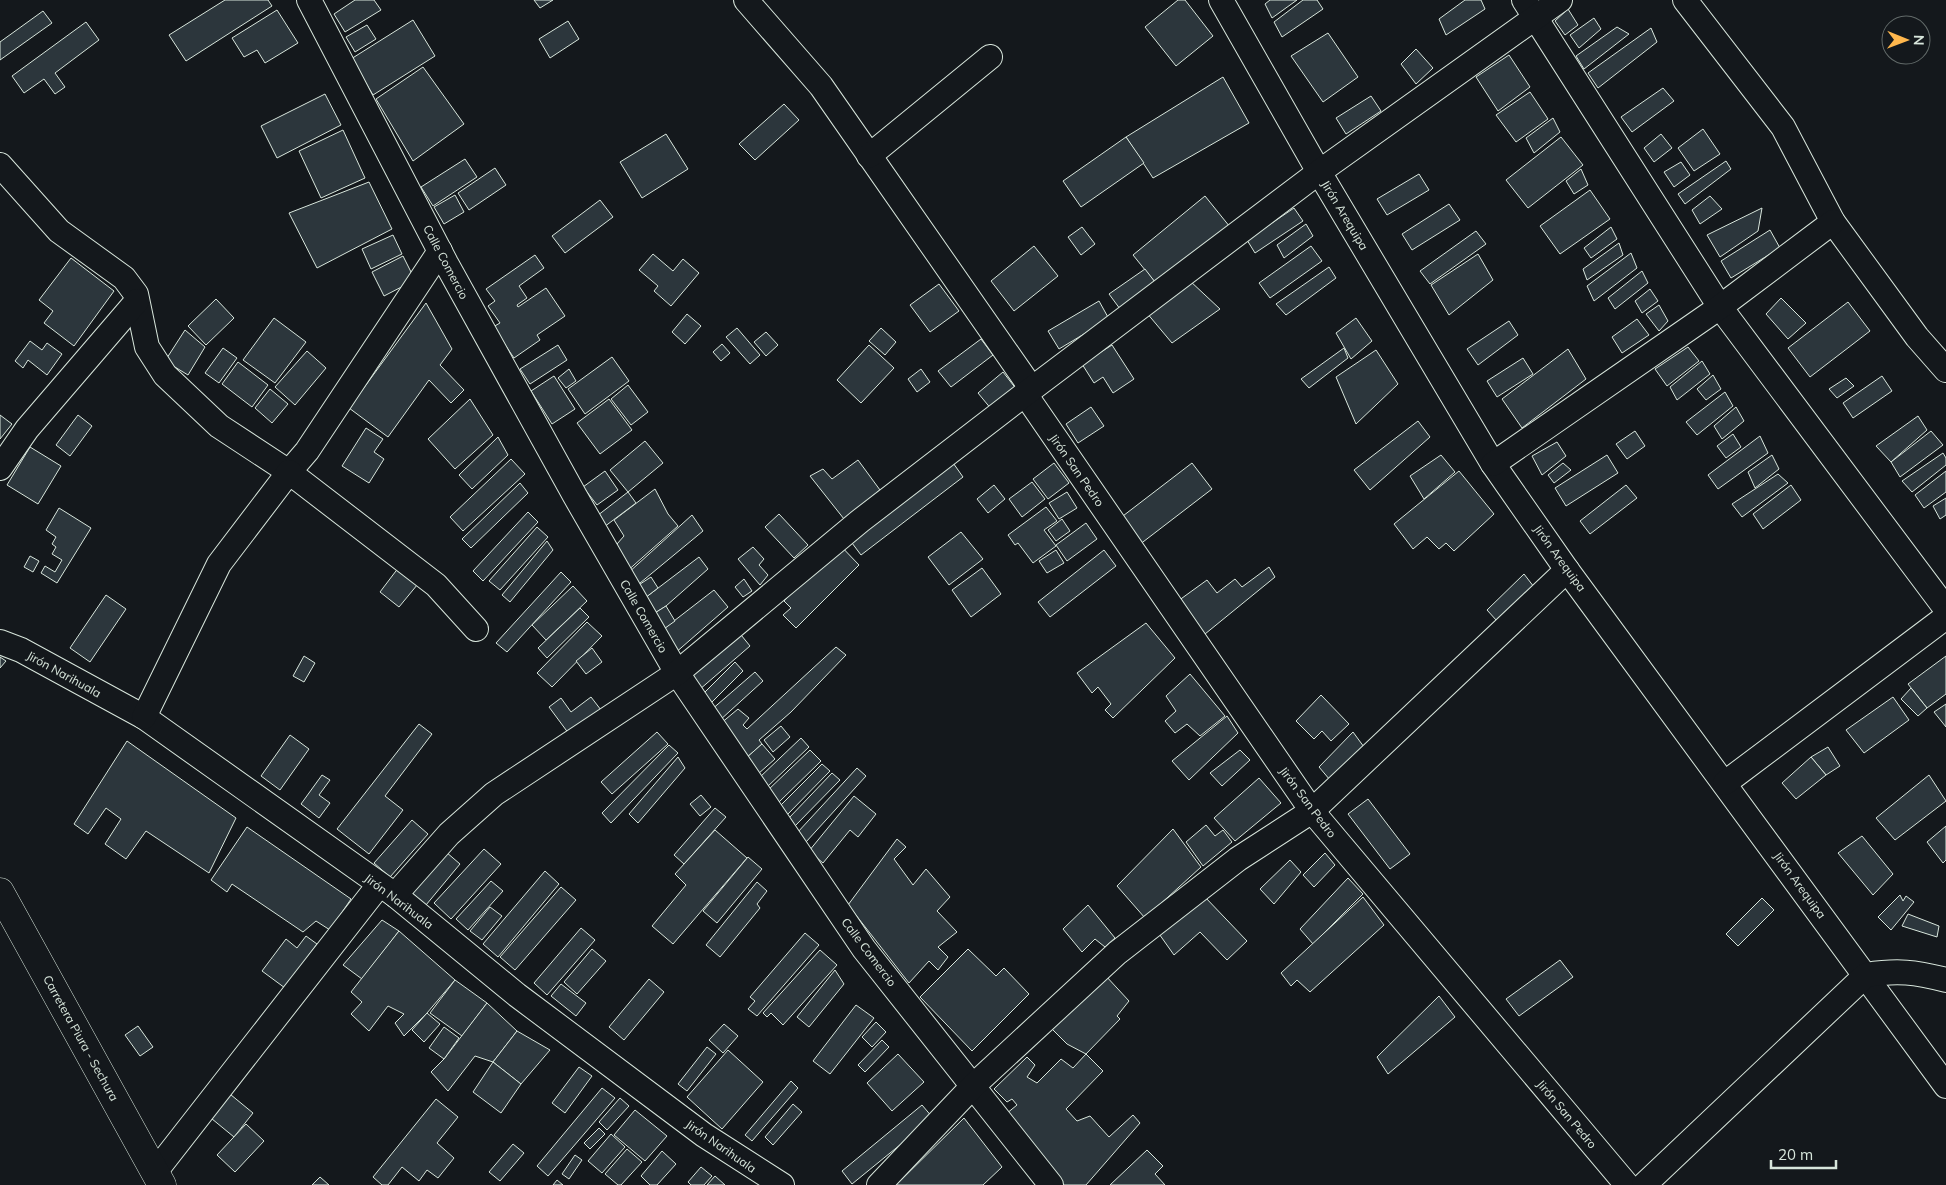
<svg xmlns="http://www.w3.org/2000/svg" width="1946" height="1185" viewBox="0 0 1946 1185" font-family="Mulish,sans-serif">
<rect width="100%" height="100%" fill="#14181c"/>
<g fill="#2c363c" stroke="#d8e6dc">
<polygon points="225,0 268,0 272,6 186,61 169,35"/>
<polygon points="355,0 374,0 381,10 345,32 334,14"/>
<polygon points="534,0 553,0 540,8"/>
<polygon points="1178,0 1185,0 1213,36 1176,66 1145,27"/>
<polygon points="1270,0 1297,0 1272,18 1265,4"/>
<polygon points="1303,0 1317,0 1323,9 1282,37 1274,22"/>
<polygon points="1465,0 1481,0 1485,9 1446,35 1439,19"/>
<polygon points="1568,9 1578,25 1565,35 1555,21"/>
<polygon points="277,10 298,43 265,63 257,50 244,57 232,38"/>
<polygon points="43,11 52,23 0,60 0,42"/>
<polygon points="1594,18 1601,29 1579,48 1570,35"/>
<polygon points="413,20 435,56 373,95 351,59"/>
<polygon points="568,21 579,39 550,58 539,39"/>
<polygon points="86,22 99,40 55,73 65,87 55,94 44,79 24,93 12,76"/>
<polygon points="367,25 376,39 355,52 346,37"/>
<polygon points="1617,27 1629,34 1584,69 1576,56"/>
<polygon points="1651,28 1657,42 1598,88 1588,73"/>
<polygon points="1328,33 1358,77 1323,102 1291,56"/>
<polygon points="1416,49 1433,68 1416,84 1401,64"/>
<polygon points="1509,55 1530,87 1498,111 1476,77"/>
<polygon points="423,67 464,124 413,161 376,99"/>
<polygon points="1223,77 1249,123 1153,178 1126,137"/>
<polygon points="1663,88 1674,101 1632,132 1621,117"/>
<polygon points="1530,92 1548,119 1516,142 1496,115"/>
<polygon points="325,94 341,125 277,158 261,126"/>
<polygon points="1371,96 1381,111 1346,134 1336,118"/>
<polygon points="784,104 799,120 755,160 739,144"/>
<polygon points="1553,118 1560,132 1534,153 1526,138"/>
<polygon points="1703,129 1720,154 1694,171 1678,148"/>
<polygon points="343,130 365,178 321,198 299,151"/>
<polygon points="666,134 688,169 642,198 620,162"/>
<polygon points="1661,134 1672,148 1654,162 1644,148"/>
<polygon points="1126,137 1144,163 1081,207 1063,181"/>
<polygon points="1561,137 1583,165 1528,208 1506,180"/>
<polygon points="465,159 477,177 433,206 421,187"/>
<polygon points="1726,161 1731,169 1685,204 1678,194"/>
<polygon points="1681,162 1690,175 1674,187 1664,172"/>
<polygon points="495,168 506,185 469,210 458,193"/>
<polygon points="1581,169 1588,185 1574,194 1566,181"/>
<polygon points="1419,174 1429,190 1387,215 1377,199"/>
<polygon points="369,182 392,229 317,268 289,213"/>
<polygon points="1590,190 1610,219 1560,254 1540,226"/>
<polygon points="455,195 464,212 444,224 434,207"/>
<polygon points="1205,196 1230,227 1158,286 1133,255"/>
<polygon points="1710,196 1722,209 1700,224 1692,210"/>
<polygon points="600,200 613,217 565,253 552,236"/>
<polygon points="1449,204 1460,220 1412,250 1402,234"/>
<polygon points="1294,208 1303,221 1255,253 1247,240"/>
<polygon points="1762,208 1758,231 1720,257 1707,235"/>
<polygon points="1306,224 1313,236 1284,258 1277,245"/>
<polygon points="1082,227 1095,244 1081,255 1068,237"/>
<polygon points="1611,227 1617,239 1591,258 1584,248"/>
<polygon points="1770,230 1780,248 1731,278 1721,261"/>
<polygon points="1476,231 1486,244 1430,284 1420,271"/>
<polygon points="393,235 402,254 371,269 362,249"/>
<polygon points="1619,243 1623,255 1587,280 1583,269"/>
<polygon points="1034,246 1058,276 1014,311 991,281"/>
<polygon points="1311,246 1322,261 1270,298 1259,283"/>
<polygon points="1631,253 1637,268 1594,301 1587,286"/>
<polygon points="653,254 673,271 683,259 699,273 671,306 654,291 658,286 639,270"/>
<polygon points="1478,254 1493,280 1449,315 1431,285"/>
<polygon points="535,255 544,268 519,286 527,298 517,305 518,307 546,288 565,316 537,335 540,340 514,358 493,327 500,323 488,306 495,301 486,289"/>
<polygon points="403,256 415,280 384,296 372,272"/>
<polygon points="71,258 114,291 74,346 44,323 53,311 39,300"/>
<polygon points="1329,267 1336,278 1286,315 1276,304"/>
<polygon points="1145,269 1158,286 1123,313 1109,294"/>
<polygon points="1642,271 1648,283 1615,309 1608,298"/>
<polygon points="1189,280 1220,309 1172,343 1146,312"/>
<polygon points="939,284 959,311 930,332 910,305"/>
<polygon points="1650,289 1658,301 1642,313 1635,301"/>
<polygon points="1781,298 1806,323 1788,339 1766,314"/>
<polygon points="216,299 234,318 206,345 188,326"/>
<polygon points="1099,301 1109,319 1059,349 1048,331"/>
<polygon points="1848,302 1870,331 1810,377 1788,348"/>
<polygon points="426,303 452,349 440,365 464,390 451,403 429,380 388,437 349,408"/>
<polygon points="1659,305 1668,321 1659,331 1646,314"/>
<polygon points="687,314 701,326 685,344 672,332"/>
<polygon points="274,318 306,342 275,383 243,360"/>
<polygon points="1356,318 1372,341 1351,359 1336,333"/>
<polygon points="1637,319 1649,335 1622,353 1612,337"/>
<polygon points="1509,321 1518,335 1478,365 1467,349"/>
<polygon points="737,328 760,355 750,364 726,337"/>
<polygon points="881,328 896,342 885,355 869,341"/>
<polygon points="185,330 205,347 188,375 165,361"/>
<polygon points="766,332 778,345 766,356 754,342"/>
<polygon points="981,339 993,355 951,387 938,371"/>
<polygon points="30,341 42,350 47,343 62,354 47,375 28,360 23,368 15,361"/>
<polygon points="722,344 730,353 721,361 713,352"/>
<polygon points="558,345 567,360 530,384 520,369"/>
<polygon points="869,345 894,368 861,403 837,380"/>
<polygon points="1112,345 1134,379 1113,393 1103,377 1094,383 1082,364"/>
<polygon points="1688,347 1699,361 1667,386 1655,369"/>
<polygon points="223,348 237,358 219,383 205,373"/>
<polygon points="1344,348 1348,358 1309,388 1301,379"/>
<polygon points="1568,349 1586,379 1522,428 1502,399"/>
<polygon points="1376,350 1398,384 1356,424 1336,377"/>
<polygon points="307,351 326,368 295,405 275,387"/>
<polygon points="612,357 629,381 585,414 568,389"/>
<polygon points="1523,358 1533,374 1497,397 1487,381"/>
<polygon points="1702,361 1710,374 1677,400 1670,387"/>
<polygon points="238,362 268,385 252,407 222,384"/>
<polygon points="569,369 576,381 566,388 558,378"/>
<polygon points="921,369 930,382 917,392 908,379"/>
<polygon points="1003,372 1017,390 992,410 978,393"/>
<polygon points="1713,375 1721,389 1706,400 1697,389"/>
<polygon points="554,376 575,409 552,424 531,391"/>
<polygon points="1882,376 1892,391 1853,418 1843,403"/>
<polygon points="1846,378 1854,386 1837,398 1829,389"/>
<polygon points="628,385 648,412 631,425 611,399"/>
<polygon points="270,389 288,404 272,423 255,408"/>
<polygon points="1725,392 1733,406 1697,435 1686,422"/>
<polygon points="470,399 493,435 455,469 428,439"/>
<polygon points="609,399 632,430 600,454 577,423"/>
<polygon points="1091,407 1104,426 1078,443 1066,424"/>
<polygon points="1736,407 1744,421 1722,439 1714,426"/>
<polygon points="0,415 12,424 0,439"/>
<polygon points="78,415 92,426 70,456 56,445"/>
<polygon points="1918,416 1927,430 1891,462 1876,446"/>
<polygon points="1418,421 1430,437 1370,490 1354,470"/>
<polygon points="366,428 383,439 374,452 384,459 369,483 342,466"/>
<polygon points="1635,431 1645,446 1627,459 1616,444"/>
<polygon points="1931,431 1943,445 1900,477 1891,462"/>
<polygon points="1733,434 1741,447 1726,458 1717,446"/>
<polygon points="1760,436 1768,453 1718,489 1708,475"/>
<polygon points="498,437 508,455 472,489 459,475"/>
<polygon points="645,441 663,463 628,492 610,470"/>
<polygon points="1557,442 1566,456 1542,475 1532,456"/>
<polygon points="30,447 61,466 38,504 7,485"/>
<polygon points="1943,453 1946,458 1946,465 1912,492 1902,481"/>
<polygon points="1441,455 1455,472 1424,499 1410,476"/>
<polygon points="1607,455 1618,473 1566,506 1555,488"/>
<polygon points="1772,455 1779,469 1755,488 1748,472"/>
<polygon points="511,459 525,474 463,531 450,517"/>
<polygon points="858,460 880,490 844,519 810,476 823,469 832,479"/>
<polygon points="951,460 963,477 861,555 849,539"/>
<polygon points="1054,463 1069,483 1048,499 1033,479"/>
<polygon points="1192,463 1212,489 1139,545 1119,519"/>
<polygon points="1563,463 1571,470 1554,483 1548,475"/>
<polygon points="605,471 618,490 597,505 583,487"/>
<polygon points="1459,471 1494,514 1454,551 1446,543 1439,549 1427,537 1413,549 1394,524"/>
<polygon points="1946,471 1946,492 1924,508 1915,495"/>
<polygon points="1778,474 1788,483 1742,517 1732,504"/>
<polygon points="1032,482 1045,499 1022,517 1009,499"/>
<polygon points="520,483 528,493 471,548 462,539"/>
<polygon points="994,485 1005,499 988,513 977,499"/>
<polygon points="1626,485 1637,498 1590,534 1580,521"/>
<polygon points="1791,485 1801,500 1763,529 1753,514"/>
<polygon points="655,489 668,514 678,526 625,573 617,544 624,536 614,520"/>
<polygon points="628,492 636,503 600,530 593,519"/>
<polygon points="1067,492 1077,508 1059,519 1049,503"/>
<polygon points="1946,498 1946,515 1940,519 1933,506"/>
<polygon points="1046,507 1057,521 1044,530 1056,546 1033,563 1018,543 1015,545 1008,535"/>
<polygon points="59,508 91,528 57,583 41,573 45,566 55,572 62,560 52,554 56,547 52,544 56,537 46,530"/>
<polygon points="528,512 538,522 483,581 473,571"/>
<polygon points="779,514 808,545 794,558 765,527"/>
<polygon points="692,515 703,531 634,588 627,574"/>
<polygon points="1062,519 1070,531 1056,541 1048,530"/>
<polygon points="1086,523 1097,539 1067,561 1056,545"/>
<polygon points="537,527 548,537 500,590 489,581"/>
<polygon points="961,532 983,559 949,585 928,557"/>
<polygon points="547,541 553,550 510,602 502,595"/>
<polygon points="836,541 859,565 796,628 783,615 791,608 784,601 791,594 787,590"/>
<polygon points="753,547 764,559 759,565 768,575 760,585 738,559"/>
<polygon points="1056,550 1064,563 1047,573 1039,561"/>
<polygon points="1104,550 1116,566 1050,617 1038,602"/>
<polygon points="30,556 39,561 33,572 24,567"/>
<polygon points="699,557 708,569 666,606 650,616 641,601"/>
<polygon points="402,563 422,579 399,607 380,592"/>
<polygon points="1269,567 1275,577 1205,634 1178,601 1207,580 1217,593 1235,579 1242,587"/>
<polygon points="982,568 1001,594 971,617 952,590"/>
<polygon points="561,572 571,582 507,652 496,643"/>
<polygon points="1524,574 1534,587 1497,621 1487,610"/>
<polygon points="651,577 658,588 641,601 634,588"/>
<polygon points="744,579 752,591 743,597 735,587"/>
<polygon points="573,586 587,601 546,640 532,625"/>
<polygon points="714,590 728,607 674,654 661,631"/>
<polygon points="106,595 126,609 90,662 70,648"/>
<polygon points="666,606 675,621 661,631 650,616"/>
<polygon points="580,608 589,617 547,658 538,648"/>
<polygon points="587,622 602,636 552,687 537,673"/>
<polygon points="1146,623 1175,658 1113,718 1105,710 1111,704 1098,687 1092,693 1077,673"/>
<polygon points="737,630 750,646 699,690 685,674"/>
<polygon points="836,647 846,655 791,712 759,740 762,744 745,759 720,724 738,709 749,718 743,725 747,729"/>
<polygon points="592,648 602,662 586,674 576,661"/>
<polygon points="304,656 315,663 304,682 293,676"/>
<polygon points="1946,656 1946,694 1927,708 1908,684"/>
<polygon points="0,657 6,661 0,668"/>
<polygon points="735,662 743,671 710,704 701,696"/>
<polygon points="755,672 763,681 719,721 710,711"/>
<polygon points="1190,674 1225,716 1200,736 1187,724 1175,733 1165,721 1176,711 1166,696"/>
<polygon points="1911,688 1927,708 1918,716 1901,699"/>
<polygon points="1321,695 1349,724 1331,741 1322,731 1314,739 1296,721"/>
<polygon points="591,697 601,710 569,734 549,707 561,698 571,712"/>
<polygon points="1893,697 1909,720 1864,753 1846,730"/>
<polygon points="1946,704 1946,727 1934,712"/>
<polygon points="1227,716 1238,733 1189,780 1172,761"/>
<polygon points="419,724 432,734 385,796 403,810 369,854 337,829"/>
<polygon points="781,726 790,737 773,752 764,740"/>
<polygon points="657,732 668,744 612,794 601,782"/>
<polygon points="1353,732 1364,747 1330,780 1319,767"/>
<polygon points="290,735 309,749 280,790 261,776"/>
<polygon points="801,738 809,747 766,788 759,778"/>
<polygon points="127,741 236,818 209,873 146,831 126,859 105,844 121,819 106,808 88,834 74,824"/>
<polygon points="762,744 775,759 758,774 745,759"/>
<polygon points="669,745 678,753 611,823 602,813"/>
<polygon points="1828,747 1840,766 1826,775 1811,757"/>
<polygon points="810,750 821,761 778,803 767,791"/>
<polygon points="1240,750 1250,760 1222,786 1210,773"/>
<polygon points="678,757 685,768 638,823 629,814"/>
<polygon points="1811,757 1826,775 1796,799 1782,783"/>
<polygon points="822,764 830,771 786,816 778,808"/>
<polygon points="857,768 866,776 806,842 797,833"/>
<polygon points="832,773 840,780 795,826 788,819"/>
<polygon points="322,775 330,780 319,795 330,803 319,818 301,804"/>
<polygon points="1929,775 1946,801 1895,840 1876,818"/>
<polygon points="1259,778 1281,803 1235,841 1214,818"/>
<polygon points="701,795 711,807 700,816 690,804"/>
<polygon points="854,796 876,814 858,837 850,830 823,863 809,851"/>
<polygon points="1368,799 1410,854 1390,869 1348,814"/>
<polygon points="715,808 726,817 684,864 674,855"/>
<polygon points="412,820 428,834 390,877 374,863"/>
<polygon points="1206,825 1215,836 1223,830 1232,842 1203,866 1186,842"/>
<polygon points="1946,826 1946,860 1943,863 1927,842"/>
<polygon points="247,827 351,899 330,930 316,921 303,932 232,884 227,892 211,880"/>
<polygon points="1173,829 1201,867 1145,918 1117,886"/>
<polygon points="715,830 747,858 673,944 652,926 686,885 675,874"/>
<polygon points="1862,836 1893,874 1873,895 1838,853"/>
<polygon points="897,839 906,847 894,859 913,885 926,869 950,897 937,911 957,932 938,947 948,957 938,970 929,961 909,983 848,905"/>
<polygon points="484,849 501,864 451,919 434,903"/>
<polygon points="446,852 460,864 426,905 412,893"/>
<polygon points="1325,853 1335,865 1314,887 1303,875"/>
<polygon points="748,857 762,869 717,923 703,911"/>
<polygon points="1290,860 1301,872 1274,904 1260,889"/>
<polygon points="545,871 559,884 498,957 483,944"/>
<polygon points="1348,878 1363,894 1313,944 1300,929"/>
<polygon points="491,881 503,891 468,930 456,919"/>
<polygon points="757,882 767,891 757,904 760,908 720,957 706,945"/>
<polygon points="561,887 576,900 515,970 500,957"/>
<polygon points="1900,895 1903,901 1906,896 1914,902 1891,930 1878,917"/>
<polygon points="1204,896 1247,941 1227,960 1200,932 1174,955 1157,931"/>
<polygon points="1363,897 1384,925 1310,992 1297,980 1291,986 1281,973"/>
<polygon points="1762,898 1774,910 1738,946 1726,934"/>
<polygon points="1088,905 1115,938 1105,947 1095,939 1082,952 1063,929"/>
<polygon points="490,907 502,916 482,940 470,931"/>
<polygon points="1908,914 1939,926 1937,937 1902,926"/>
<polygon points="382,920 399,931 362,979 343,965"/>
<polygon points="581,928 595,940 547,995 534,983"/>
<polygon points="399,931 455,980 427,1013 404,1036 395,1023 404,1014 388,1006 369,1031 351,1014 362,1002 351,992"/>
<polygon points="805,933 819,945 757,1016 748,1009 755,1001 750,997"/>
<polygon points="306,936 317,944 285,988 262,971 286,939 297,948"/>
<polygon points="592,949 606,961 577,994 564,982"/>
<polygon points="968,949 996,976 1004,968 1029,994 972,1051 920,997"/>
<polygon points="820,950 837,965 783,1025 771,1013 767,1017 763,1013"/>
<polygon points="1560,960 1573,977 1519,1016 1506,999"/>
<polygon points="835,970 844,984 809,1027 797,1017"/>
<polygon points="1105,975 1129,1001 1117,1016 1120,1019 1086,1054 1067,1044 1048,1025"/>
<polygon points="649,979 664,992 624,1040 609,1027"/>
<polygon points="455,980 487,1003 462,1036 430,1013"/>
<polygon points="561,984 586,1003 576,1016 551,996"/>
<polygon points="1439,996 1455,1017 1388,1074 1377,1057"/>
<polygon points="487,1003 517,1031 493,1062 475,1056 448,1091 431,1072 444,1059"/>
<polygon points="856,1005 874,1018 830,1074 813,1061"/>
<polygon points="427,1013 440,1024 424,1042 412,1030"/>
<polygon points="876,1022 886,1032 872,1047 862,1037"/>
<polygon points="724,1024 738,1036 723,1053 709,1040"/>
<polygon points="138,1026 153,1047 140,1056 125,1035"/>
<polygon points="444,1027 459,1038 444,1059 429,1048"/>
<polygon points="517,1031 550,1050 521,1084 493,1062"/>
<polygon points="882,1040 889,1047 865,1072 858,1065"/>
<polygon points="707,1047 716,1054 687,1091 678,1084"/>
<polygon points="728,1050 763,1082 722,1129 687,1097"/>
<polygon points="898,1054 924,1082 892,1111 867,1083"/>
<polygon points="1086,1054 1103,1071 1066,1109 1077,1121 1090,1116 1109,1137 1133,1115 1140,1123 1086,1185 1064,1185 1006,1114 1017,1105 1012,1099 1007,1102 994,1089 1027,1057 1035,1065 1027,1077 1037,1083 1061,1059 1073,1068"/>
<polygon points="493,1062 521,1084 501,1113 473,1092"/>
<polygon points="579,1067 592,1076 565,1113 552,1103"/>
<polygon points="791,1081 798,1088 752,1141 745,1135"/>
<polygon points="602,1088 615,1098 548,1176 537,1166"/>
<polygon points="225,1090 253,1113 234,1137 206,1114"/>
<polygon points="620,1098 629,1106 607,1130 599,1122"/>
<polygon points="436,1099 458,1117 437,1143 454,1158 438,1178 427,1170 419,1181 402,1167 388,1185 382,1185 373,1177"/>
<polygon points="793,1104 802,1112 773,1145 765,1137"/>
<polygon points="922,1105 933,1118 852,1184 842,1171"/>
<polygon points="635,1110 667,1136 645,1161 614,1135"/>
<polygon points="964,1118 1002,1167 983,1185 896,1185"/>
<polygon points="246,1124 264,1141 235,1172 217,1155"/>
<polygon points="599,1128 605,1134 590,1149 584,1143"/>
<polygon points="611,1134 625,1147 602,1173 588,1161"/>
<polygon points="513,1144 524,1153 500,1181 489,1172"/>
<polygon points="627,1149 642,1162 621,1185 618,1185 605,1174"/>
<polygon points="1147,1150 1163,1166 1155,1174 1165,1185 1110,1185"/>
<polygon points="662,1151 676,1164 657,1185 650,1185 641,1176"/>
<polygon points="575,1155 582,1160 569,1179 562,1174"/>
<polygon points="701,1167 712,1176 704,1185 691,1185 688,1182"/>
<polygon points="715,1176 725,1185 707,1185"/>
<polygon points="320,1177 329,1185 312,1185"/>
<polygon points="557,1180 563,1185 553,1185"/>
</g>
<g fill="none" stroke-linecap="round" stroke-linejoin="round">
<defs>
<g id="minor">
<polyline points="309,0 446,263 575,496 677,673 864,949 1051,1185"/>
<polyline points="746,0 821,86 1032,389"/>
<polyline points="1221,0 1319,172 1493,464 1567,570 1946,1086"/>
<polyline points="1524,0 1720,307 1946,609"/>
<polyline points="1685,0 1783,127 1833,222 1917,337 1946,370"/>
<polyline points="869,156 990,57"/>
<polyline points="0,165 59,231 124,278 136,294 147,347 165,375 219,426 289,472 307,451 440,251"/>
<polyline points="1025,394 1312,811 1627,1185"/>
<polyline points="1493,464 1720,307 1833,222"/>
<polyline points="0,468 27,429 137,301"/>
<polyline points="0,642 21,650 144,717 395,895 517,995 704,1135 782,1185"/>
<polyline points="144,717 219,564 289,472 436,585 476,629"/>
<polyline points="1725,783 1946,617"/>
<polyline points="395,895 449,834 494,794 677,673 860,521 1025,394 1319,172 1560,0"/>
<polyline points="155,1172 379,885"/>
<polyline points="879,1185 974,1085 1117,953 1238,859 1312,811 1567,570"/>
<path d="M1644,1185L1866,975C1898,970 1915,972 1946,980"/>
</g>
<polyline id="major" points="0,892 162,1185"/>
</defs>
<use href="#minor" stroke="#d8e6dc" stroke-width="26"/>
<use href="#major" stroke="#d8e6dc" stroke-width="29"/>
<use href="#minor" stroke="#14181c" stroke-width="24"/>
<use href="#major" stroke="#14181c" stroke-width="28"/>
</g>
<g text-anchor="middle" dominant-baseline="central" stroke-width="4" stroke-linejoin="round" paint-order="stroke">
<g font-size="12" fill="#d8e6dc" stroke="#14181c">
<text transform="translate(1345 215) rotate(59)">Jirón Arequipa</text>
<text transform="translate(446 262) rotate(62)">Calle Comercio</text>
<text transform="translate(1077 470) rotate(55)">Jirón San Pedro</text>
<text transform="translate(1560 558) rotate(54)">Jirón Arequipa</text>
<text transform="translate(644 616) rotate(60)">Calle Comercio</text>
<text transform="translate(64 674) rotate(29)">Jirón Narihuala</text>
<text transform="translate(1308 802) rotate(53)">Jirón San Pedro</text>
<text transform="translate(1800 885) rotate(54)">Jirón Arequipa</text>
<text transform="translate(399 901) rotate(37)">Jirón Narihuala</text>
<text transform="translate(869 952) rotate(53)">Calle Comercio</text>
<text transform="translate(81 1038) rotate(61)">Carretera Piura - Sechura</text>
<text transform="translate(1567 1114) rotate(50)">Jirón San Pedro</text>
<text transform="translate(721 1146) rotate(35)">Jirón Narihuala</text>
</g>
</g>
<g transform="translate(1906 40) rotate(91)"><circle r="24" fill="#14181c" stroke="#626a69"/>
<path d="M0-4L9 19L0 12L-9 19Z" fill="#ffb74d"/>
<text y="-8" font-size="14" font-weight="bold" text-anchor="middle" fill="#d8e6dc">N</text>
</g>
<path d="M1771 1160v8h65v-8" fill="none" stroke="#d8e6dc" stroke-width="2.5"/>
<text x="1778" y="1160" font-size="15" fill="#d8e6dc" stroke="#14181c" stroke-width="4" paint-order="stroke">20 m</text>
</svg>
